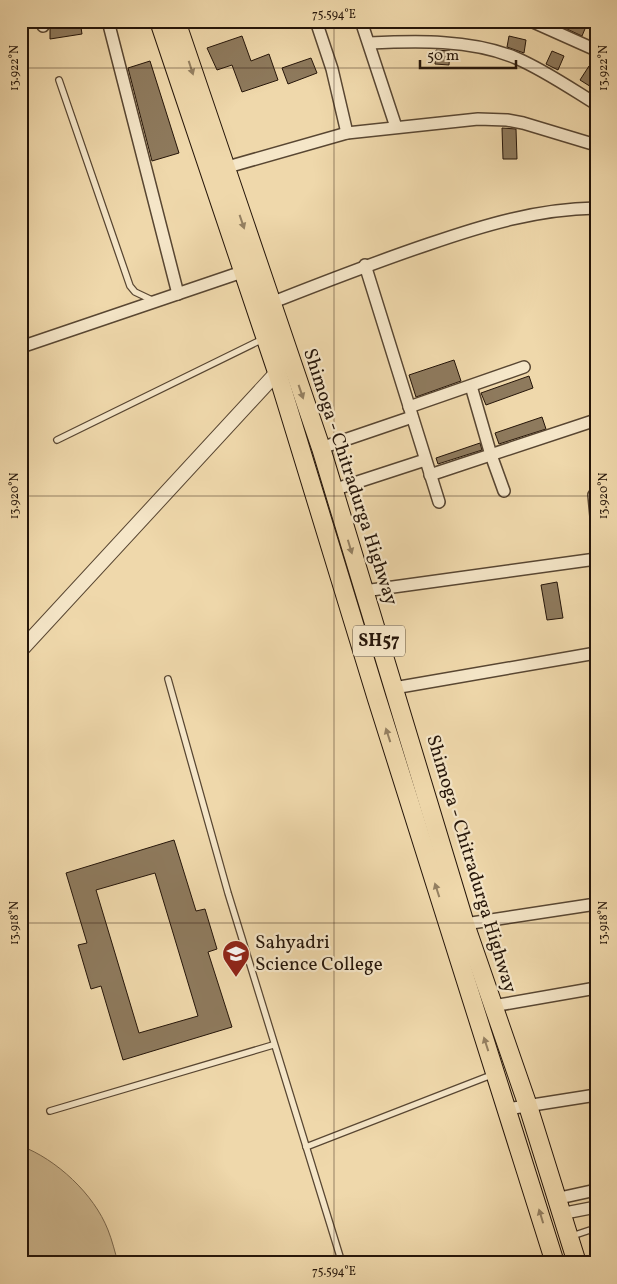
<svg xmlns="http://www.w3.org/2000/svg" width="617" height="1284" viewBox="0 0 617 1284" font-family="Vollkorn,serif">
<rect width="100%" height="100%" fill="#efd8ab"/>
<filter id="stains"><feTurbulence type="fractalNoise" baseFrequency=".004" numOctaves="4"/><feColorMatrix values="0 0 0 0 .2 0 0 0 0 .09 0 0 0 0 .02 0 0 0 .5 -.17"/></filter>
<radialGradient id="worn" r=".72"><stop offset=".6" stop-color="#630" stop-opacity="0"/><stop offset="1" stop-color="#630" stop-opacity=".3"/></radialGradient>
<path fill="#cdb78f" stroke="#79664c" d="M21,1146C56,1159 94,1194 108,1230C112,1240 115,1252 118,1263H21Z"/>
<g fill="#8e7a5d" stroke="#251509" fill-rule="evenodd">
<polygon points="80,21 82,34 50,39 50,24"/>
<polygon points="570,21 587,24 582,36 567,29"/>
<polygon points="242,36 251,61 269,54 278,80 242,92 232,65 217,70 207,48"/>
<polygon points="509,36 526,40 524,53 507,47"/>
<polygon points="436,50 450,51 449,65 435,64"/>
<polygon points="552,51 564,56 558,70 546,64"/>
<polygon points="311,58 317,73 288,84 282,68"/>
<polygon points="150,61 179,153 152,161 128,68"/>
<polygon points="589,66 596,70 596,90 580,80"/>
<polygon points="502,128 516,129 517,159 503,159"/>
<polygon points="454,360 461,381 416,397 409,375"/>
<polygon points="529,376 533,388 486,405 481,393"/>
<polygon points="542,417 546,429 499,444 495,433"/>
<polygon points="480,443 482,450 438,464 436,458"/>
<polygon points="557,582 563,618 547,620 541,585"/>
<path d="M174,840L196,911L205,909L217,949L208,952L232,1027L123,1060L101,986L91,989L78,945L87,943L66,873ZM155,873L198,1016L139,1033L96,890Z"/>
</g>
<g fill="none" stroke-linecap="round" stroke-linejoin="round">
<defs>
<g id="service">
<polyline points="59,80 130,286 135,292 154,301"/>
<polyline points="57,440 263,339"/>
<polyline points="168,679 228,893 342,1263"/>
<polyline points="50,1111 273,1045"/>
<polyline points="306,1147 494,1074"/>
<polyline points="572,1236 596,1228"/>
</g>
<g id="minor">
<polyline points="42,21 43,26"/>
<polyline points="108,21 178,294"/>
<polyline points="316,21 332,69 347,133"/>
<polyline points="361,21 396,127"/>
<polyline points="531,21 596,50"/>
<path d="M369,43C416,41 471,39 516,58C544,70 570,88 596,104"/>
<polyline points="224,168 347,133 478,119 507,120 523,123 596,145"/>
<polyline points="365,265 439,502"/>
<path d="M271,303C324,282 376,262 429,244C484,225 537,209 596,208"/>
<polyline points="21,347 242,272"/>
<polyline points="471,386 491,455 504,491"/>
<polyline points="409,407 524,367"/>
<polyline points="321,448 412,417"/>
<polyline points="430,475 596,420"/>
<polyline points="333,490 425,460"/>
<polyline points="594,495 596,516"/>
<polyline points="364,591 596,559"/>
<polyline points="394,688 596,653"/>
<polyline points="465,924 596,904"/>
<polyline points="493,1006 596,988"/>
<polyline points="507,1109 596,1095"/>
<polyline points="555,1199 596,1190"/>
<polyline points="560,1214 596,1207"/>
</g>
<polyline id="tertiary" points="21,650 283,366"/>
<g id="primary">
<polyline points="159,21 277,372 377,699 555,1263"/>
<polyline points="176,21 321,448 465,924 528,1106 577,1263"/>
</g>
</defs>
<use href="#service" stroke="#584632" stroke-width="8"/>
<use href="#minor" stroke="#584632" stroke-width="14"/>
<use href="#tertiary" stroke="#584632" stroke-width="16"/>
<use href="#primary" stroke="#251509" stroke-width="20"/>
<use href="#service" stroke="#f5e6c8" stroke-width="5.5"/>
<use href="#minor" stroke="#f5e6c8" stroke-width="11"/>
<use href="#tertiary" stroke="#f5e6c8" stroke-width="14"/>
<use href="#primary" stroke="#efd8ab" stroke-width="18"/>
</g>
<defs><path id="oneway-solid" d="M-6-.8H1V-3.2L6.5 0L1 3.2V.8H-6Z" transform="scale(1.25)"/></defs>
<g fill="#948062">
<use href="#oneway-solid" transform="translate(191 68) rotate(72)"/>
<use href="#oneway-solid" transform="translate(242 222) rotate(71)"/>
<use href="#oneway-solid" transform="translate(301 392) rotate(71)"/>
<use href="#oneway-solid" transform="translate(350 547) rotate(73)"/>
<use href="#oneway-solid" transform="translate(388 735) rotate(-108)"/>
<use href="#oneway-solid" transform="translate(437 890) rotate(-108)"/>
<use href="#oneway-solid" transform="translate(486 1044) rotate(-108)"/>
<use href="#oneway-solid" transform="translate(541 1216) rotate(-107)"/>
</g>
<path fill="none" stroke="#251509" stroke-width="1" stroke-opacity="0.45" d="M334,21V1263M21,68H596M21,496H596M21,923H596"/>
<defs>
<symbol id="university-pin" viewBox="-11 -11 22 30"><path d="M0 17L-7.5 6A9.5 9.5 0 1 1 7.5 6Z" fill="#8f2418" stroke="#f5e6c8"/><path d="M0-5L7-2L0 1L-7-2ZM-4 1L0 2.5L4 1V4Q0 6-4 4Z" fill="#fff"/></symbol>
</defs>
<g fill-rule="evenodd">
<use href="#university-pin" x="220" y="938" width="32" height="43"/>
</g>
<g text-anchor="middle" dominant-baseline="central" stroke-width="4.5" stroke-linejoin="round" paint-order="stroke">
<rect fill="#f5e6c8" stroke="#635442" stroke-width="1" x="353" y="625.5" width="52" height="31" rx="4"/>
<g font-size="18" font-weight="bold" fill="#251509">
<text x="379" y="641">SH57</text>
</g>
<g font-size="19" fill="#251509" stroke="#f5e6c8">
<text transform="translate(350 477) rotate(72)">Shimoga - Chitradurga Highway</text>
<text transform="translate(471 864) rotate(73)">Shimoga - Chitradurga Highway</text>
</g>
<g font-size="19" fill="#251509" stroke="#f5e6c8" text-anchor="start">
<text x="255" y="943">Sahyadri<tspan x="255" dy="22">Science College</tspan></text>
</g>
</g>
<rect width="617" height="1284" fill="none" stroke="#efd8ab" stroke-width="55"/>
<path d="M420 60v8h96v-8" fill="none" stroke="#251509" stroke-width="2.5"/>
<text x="427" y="60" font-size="15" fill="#251509" stroke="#f5e6c8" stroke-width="4" paint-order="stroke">50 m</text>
<rect x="28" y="28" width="562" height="1228" fill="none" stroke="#251509" stroke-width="2"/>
<g font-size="12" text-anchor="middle" fill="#251509">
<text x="334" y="18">75.594°E</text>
<text transform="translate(14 68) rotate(-90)" y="4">13.922°N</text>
<text transform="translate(603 68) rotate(-90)" y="4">13.922°N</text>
<text transform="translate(14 496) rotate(-90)" y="4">13.920°N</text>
<text transform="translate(603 496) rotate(-90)" y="4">13.920°N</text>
<text transform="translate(14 923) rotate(-90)" y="4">13.918°N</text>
<text transform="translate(603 923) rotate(-90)" y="4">13.918°N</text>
<text x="334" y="1275">75.594°E</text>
</g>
<rect width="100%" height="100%" filter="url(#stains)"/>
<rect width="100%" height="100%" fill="url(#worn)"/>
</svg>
